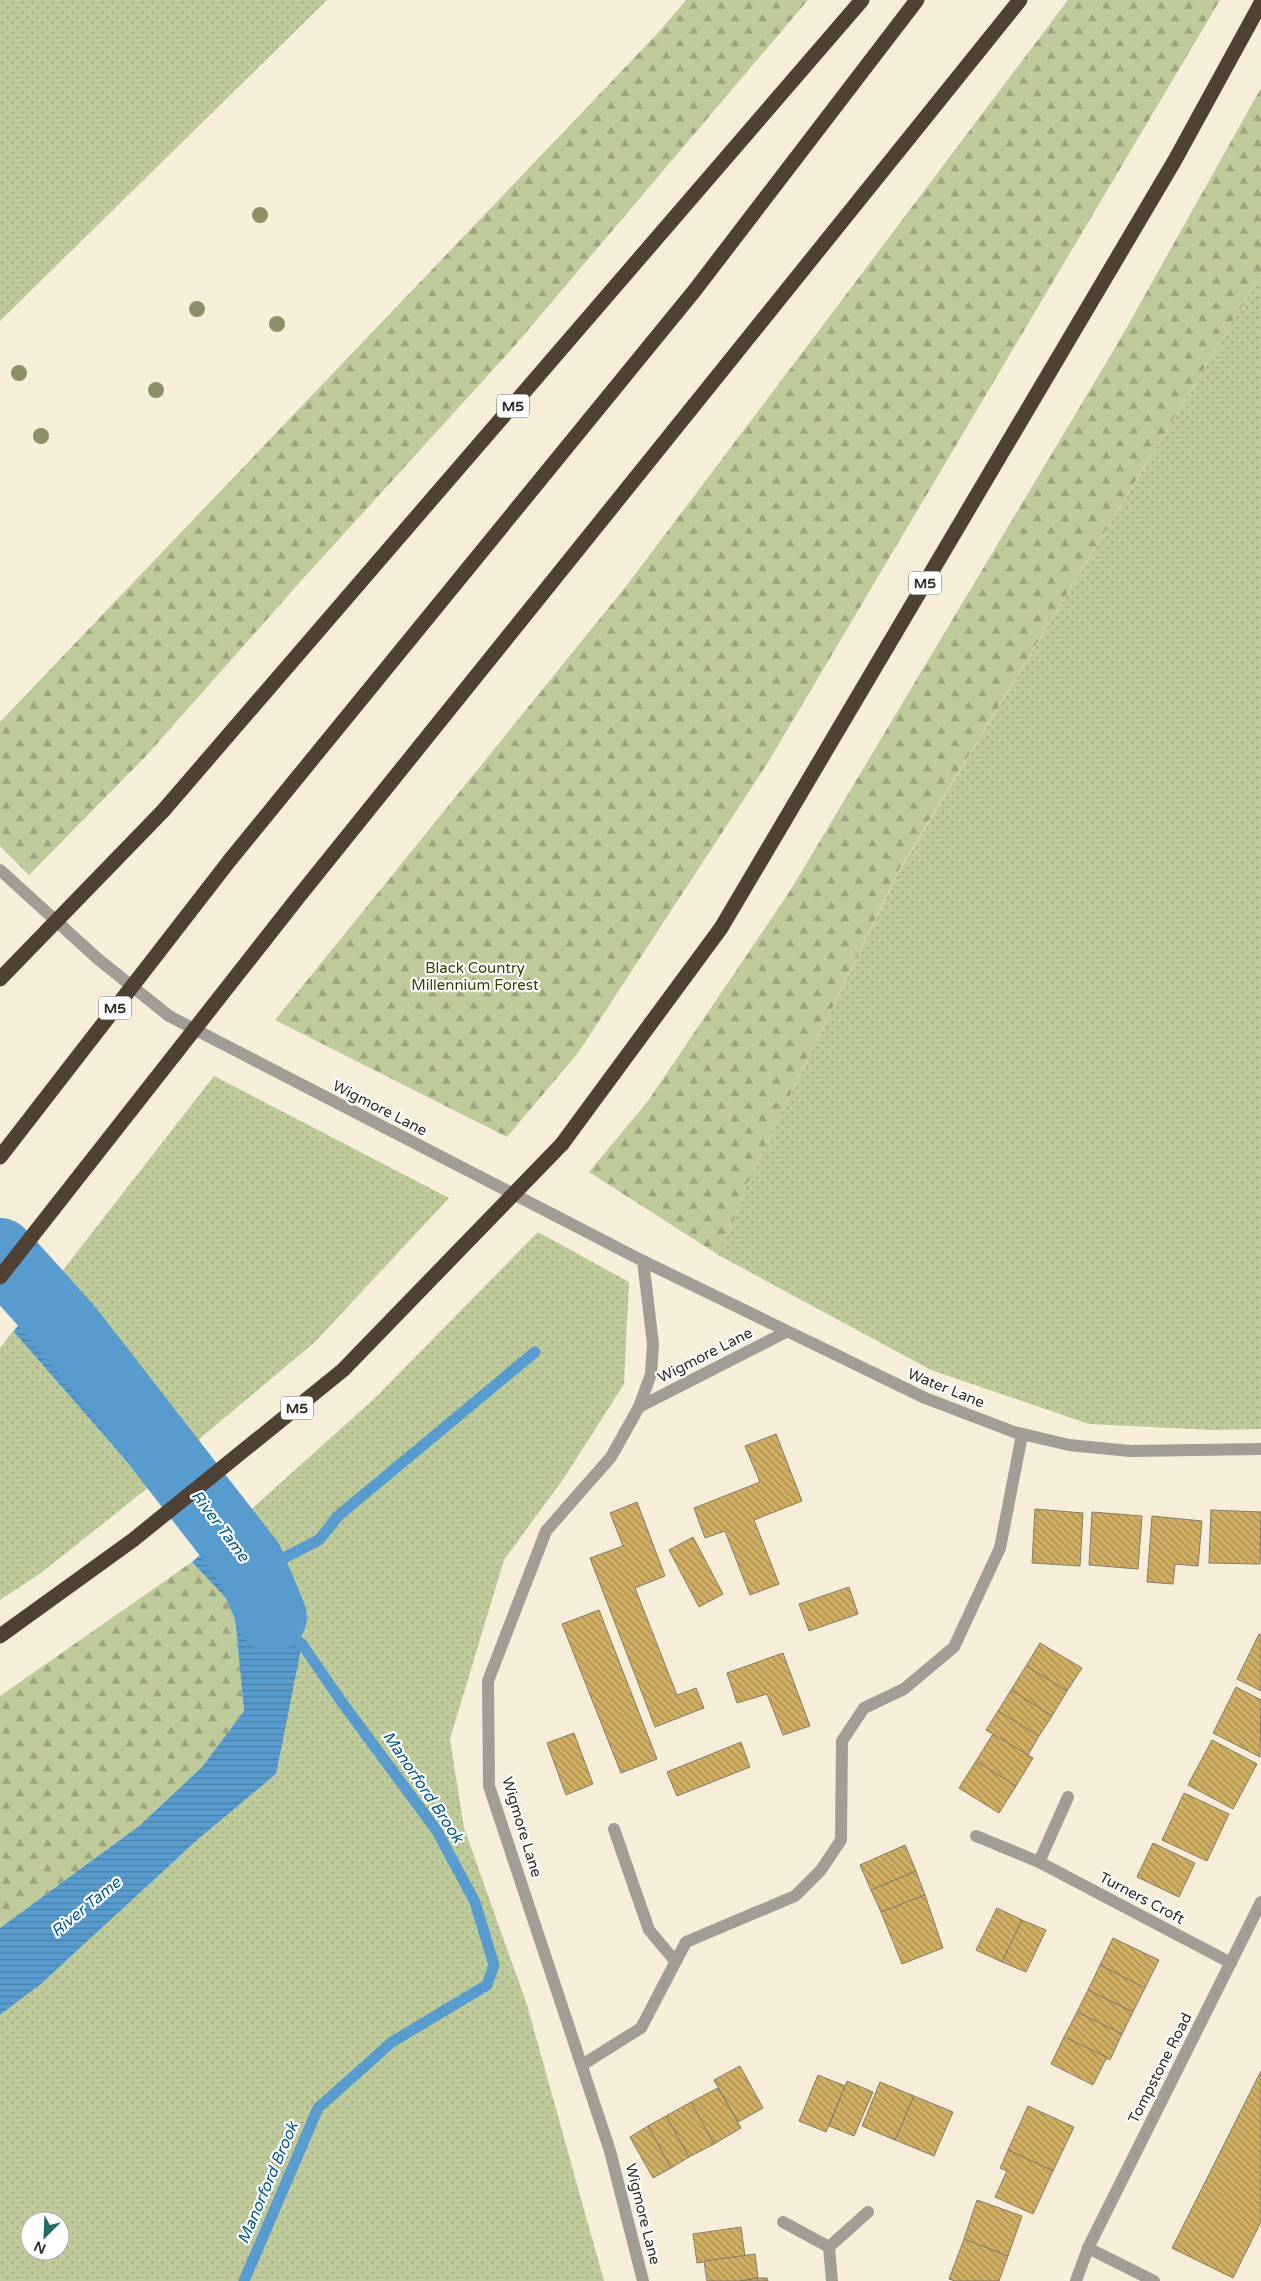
<svg xmlns="http://www.w3.org/2000/svg" width="1261" height="2281" viewBox="0 0 1261 2281" font-family="'Varela Round',sans-serif">
<defs>
<pattern id="grass-dots" width="8" height="8" patternUnits="userSpaceOnUse" patternTransform="scale(1.25)"><rect width="8" height="8" fill="#beca99"/><path d="M2 2h.1M6 6h.1" fill="none" stroke="#9ba47d" stroke-width="1.8" stroke-linecap="round"/></pattern>
<pattern id="forest-firs" width="22" height="20" patternUnits="userSpaceOnUse" patternTransform="scale(1.25)"><rect width="22" height="20" fill="#beca99"/><path d="M5 1l3.5 6h-7zM16 11l3.5 6h-7z" fill="#9ba47d"/></pattern>
<pattern id="water-rules" width="6" height="5" patternUnits="userSpaceOnUse" patternTransform="scale(1.25)"><rect width="6" height="5" fill="#589ccf"/><path d="M0 2.5h6" fill="none" stroke="#497fa8"/></pattern>
<pattern id="building-back-hatch" width="6" height="6" patternUnits="userSpaceOnUse" patternTransform="scale(1.25)"><rect width="6" height="6" fill="#d0ae62"/><path d="M-1 5l2 2M0 0l6 6M5-1l2 2" fill="none" stroke="#a98e51"/></pattern>
</defs>
<rect width="100%" height="100%" fill="#f7eeda"/>
<g fill="url(#grass-dots)" fill-rule="evenodd">
<polygon points="0,0 327,0 0,321"/>
<polygon points="1261,275 1261,1429 1214,1430 1089,1424 931,1370 720,1256 747,1184 899,871"/>
<polygon points="214,1076 449,1198 315,1342 191,1446 56,1279"/>
<path d="M538,1232L629,1282L624,1384L564,1478L504,1560L450,1739L464,1828L527,2005L604,2281H0V2015L41,1984L196,1841L276,1774V1562L237,1522L375,1398ZM30,2221H60V2251H30Z"/>
<polygon points="13,1331 149,1487 41,1573 0,1600 0,1348"/>
</g>
<g fill="url(#forest-firs)">
<polygon points="686,0 808,0 511,350 300,582 146,756 29,875 0,846 0,722 658,33"/>
<polygon points="1068,0 1220,0 767,764 578,1053 507,1137 275,1020 627,585"/>
<polygon points="1261,88 1261,275 899,870 747,1184 720,1256 589,1172 648,1101 790,891 1118,343"/>
<polygon points="192,1562 234,1607 244,1711 202,1767 139,1826 0,1928 0,1696"/>
</g>
<g fill="url(#water-rules)">
<polygon points="56,1279 191,1446 149,1487 13,1331"/>
<polygon points="237,1522 276,1562 302,1644 276,1774 196,1841 41,1984 0,2015 0,1928 139,1826 202,1767 244,1711 234,1607 192,1562"/>
</g>
<g fill="#f7eeda">
<polygon points="54,1277 57,1277 12,1333 11,1329"/>
<polygon points="235,1520 239,1521 190,1563 191,1560"/>
</g>
<g fill="none" stroke-linecap="round" stroke-linejoin="round">
<g stroke="#589ccf" stroke-width="11">
<polyline points="261,1562 276,1562 319,1540 338,1516 535,1352"/>
<polyline points="244,2281 318,2108 392,2042 487,1985 494,1965 475,1902 437,1831 341,1701 302,1644 291,1635"/>
</g>
<polyline stroke="#589ccf" stroke-width="70" points="0,1253 69,1330 249,1562 272,1617"/>
</g>
<g fill="url(#building-back-hatch)" stroke="#857c6a">
<polygon points="776,1434 802,1501 754,1520 779,1584 750,1595 725,1531 705,1538 694,1508 760,1482 745,1446"/>
<polygon points="637,1502 665,1576 635,1588 677,1695 696,1688 704,1708 655,1727 590,1558 623,1546 610,1513"/>
<polygon points="1035,1509 1083,1513 1080,1566 1032,1563"/>
<polygon points="1211,1510 1261,1512 1260,1564 1209,1563"/>
<polygon points="1092,1512 1142,1516 1138,1569 1089,1565"/>
<polygon points="1152,1516 1202,1521 1198,1566 1175,1564 1173,1584 1147,1582"/>
<polygon points="693,1537 723,1594 699,1607 669,1550"/>
<polygon points="849,1587 858,1614 809,1631 799,1604"/>
<polygon points="599,1610 657,1759 621,1773 562,1624"/>
<polygon points="1259,1634 1261,1635 1261,1691 1237,1679"/>
<polygon points="1040,1643 1082,1668 1067,1691 1026,1666"/>
<polygon points="783,1653 810,1726 783,1735 767,1694 737,1703 727,1673"/>
<polygon points="1026,1666 1067,1691 1052,1716 1011,1690"/>
<polygon points="1236,1687 1261,1700 1260,1757 1213,1733"/>
<polygon points="1011,1690 1052,1716 1039,1736 998,1711"/>
<polygon points="998,1711 1039,1736 1028,1755 986,1730"/>
<polygon points="574,1733 593,1784 566,1795 547,1743"/>
<polygon points="993,1734 1033,1758 1016,1786 976,1761"/>
<polygon points="1212,1740 1257,1764 1233,1809 1188,1785"/>
<polygon points="741,1742 750,1767 677,1796 667,1772"/>
<polygon points="976,1761 1016,1786 999,1813 959,1788"/>
<polygon points="1184,1793 1229,1814 1207,1861 1162,1840"/>
<polygon points="1153,1843 1195,1863 1179,1897 1137,1877"/>
<polygon points="905,1845 916,1871 871,1890 860,1865"/>
<polygon points="916,1871 925,1895 881,1912 871,1890"/>
<polygon points="925,1895 943,1948 902,1964 881,1912"/>
<polygon points="997,1908 1022,1920 1002,1962 976,1950"/>
<polygon points="1022,1920 1046,1930 1026,1972 1002,1962"/>
<polygon points="1113,1938 1159,1960 1145,1988 1100,1965"/>
<polygon points="1100,1965 1145,1988 1133,2012 1088,1990"/>
<polygon points="1088,1990 1133,2012 1122,2034 1077,2012"/>
<polygon points="1077,2012 1122,2034 1110,2060 1064,2037"/>
<polygon points="1064,2037 1107,2057 1093,2085 1051,2064"/>
<polygon points="740,2066 763,2108 738,2122 714,2080"/>
<polygon points="1261,2071 1261,2222 1233,2278 1172,2248"/>
<polygon points="818,2075 845,2086 826,2132 799,2121"/>
<polygon points="847,2081 873,2092 854,2136 829,2126"/>
<polygon points="880,2082 914,2096 895,2140 862,2126"/>
<polygon points="718,2088 741,2128 714,2144 691,2102"/>
<polygon points="914,2096 953,2112 934,2156 895,2140"/>
<polygon points="691,2102 714,2144 689,2157 666,2116"/>
<polygon points="1028,2106 1074,2127 1053,2171 1008,2150"/>
<polygon points="666,2116 689,2157 671,2168 648,2126"/>
<polygon points="648,2126 671,2168 653,2178 630,2137"/>
<polygon points="1008,2150 1053,2171 1033,2214 995,2197 1007,2171 1000,2168"/>
<polygon points="977,2200 1022,2216 1008,2256 964,2239"/>
<polygon points="741,2227 745,2256 697,2263 693,2234"/>
<polygon points="964,2239 1008,2256 999,2281 955,2281 949,2279"/>
<polygon points="755,2254 758,2278 740,2281 707,2281 704,2261"/>
<polygon points="758,2278 767,2278 768,2281 740,2281"/>
</g>
<g fill="none" stroke-linecap="round" stroke-linejoin="round">
<g stroke="#a39c95" stroke-width="12">
<polyline points="614,1829 649,1930 675,1961"/>
<polyline points="582,2065 641,2028 686,1942 795,1896 821,1870 841,1840 842,1741 864,1708 904,1689 954,1647 1000,1548 1022,1435"/>
<polyline points="1088,2248 1154,2281"/>
</g>
<g stroke="#a39c95" stroke-width="12">
<polyline points="0,870 98,959 169,1016 643,1261 925,1398 1014,1432 1069,1445 1130,1451 1261,1449"/>
<polyline points="643,1261 653,1344 651,1374 639,1407 611,1457 546,1531 488,1681 489,1786 610,2151 643,2281"/>
<polyline points="639,1407 786,1332"/>
<polyline points="976,1836 1039,1862 1231,1963"/>
<polyline points="1039,1862 1068,1797"/>
<polyline points="783,2222 829,2247"/>
<polyline points="832,2281 829,2247 868,2212"/>
<polyline points="1076,2281 1088,2248 1261,1902"/>
</g>
<g stroke="#4f4134" stroke-width="15">
<polyline points="163,811 862,0"/>
<polyline points="230,860 695,290 917,0"/>
<polyline points="296,900 1020,0"/>
<polyline points="562,1144 721,928 1175,160 1261,3"/>
</g>
<g stroke="#4f4134" stroke-width="15">
<polyline points="0,979 163,811"/>
<polyline points="0,1157 230,860"/>
<polyline points="0,1277 296,900"/>
<polyline points="0,1636 133,1540 343,1370 562,1144"/>
</g>
</g>
<g fill="#8d8f64">
<circle cx="260" cy="215" r="8"/>
<circle cx="197" cy="309" r="8"/>
<circle cx="277" cy="324" r="8"/>
<circle cx="19" cy="373" r="8"/>
<circle cx="156" cy="390" r="8"/>
<circle cx="41" cy="436" r="8"/>
</g>
<g text-anchor="middle" dominant-baseline="central" stroke-width="4.5" stroke-linejoin="round" paint-order="stroke">
<g fill="#fff" stroke="#6d6b66" stroke-width="1">
<rect x="497" y="394.5" width="32" height="23" rx="4"/>
<rect x="909" y="571.5" width="32" height="23" rx="4"/>
<rect x="99" y="996.5" width="32" height="23" rx="4"/>
<rect x="281" y="1396.5" width="32" height="23" rx="4"/>
</g>
<g font-size="14" font-weight="bold" fill="#2f2c24">
<text x="513" y="406">M5</text>
<text x="925" y="583">M5</text>
<text x="115" y="1008">M5</text>
<text x="297" y="1408">M5</text>
</g>
<g font-size="15" fill="#374104" stroke="#fff">
<text x="475" y="968">Black Country<tspan x="475" dy="17">Millennium Forest</tspan></text>
</g>
<g font-size="15" fill="#2f2c24" stroke="#fff">
<text transform="translate(380 1108) rotate(27)">Wigmore Lane</text>
<text transform="translate(705 1355) rotate(-27)">Wigmore Lane</text>
<text transform="translate(946 1388) rotate(22)">Water Lane</text>
<text transform="translate(522 1827) rotate(73)">Wigmore Lane</text>
<text transform="translate(1142 1898) rotate(28)">Turners Croft</text>
<text transform="translate(1160 2068) rotate(-63)">Tompstone Road</text>
<text transform="translate(643 2214) rotate(76)">Wigmore Lane</text>
</g>
<g font-size="16" font-style="italic" fill="#035a8b" stroke="#fff">
<text transform="translate(220 1526) rotate(53)">River Tame</text>
<text transform="translate(423 1787) rotate(56)">Manorford Brook</text>
<text transform="translate(86 1907) rotate(-39)">River Tame</text>
<text transform="translate(268 2183) rotate(-67)">Manorford Brook</text>
</g>
</g>
<g transform="translate(45 2236) rotate(204)"><circle r="24" fill="#ffffff" stroke="#acaba7"/>
<path d="M0-4L9 19L0 12L-9 19Z" fill="#1f6b68"/>
<text y="-8" font-size="14" font-weight="bold" text-anchor="middle" fill="#2f2c24">N</text>
</g>
</svg>
